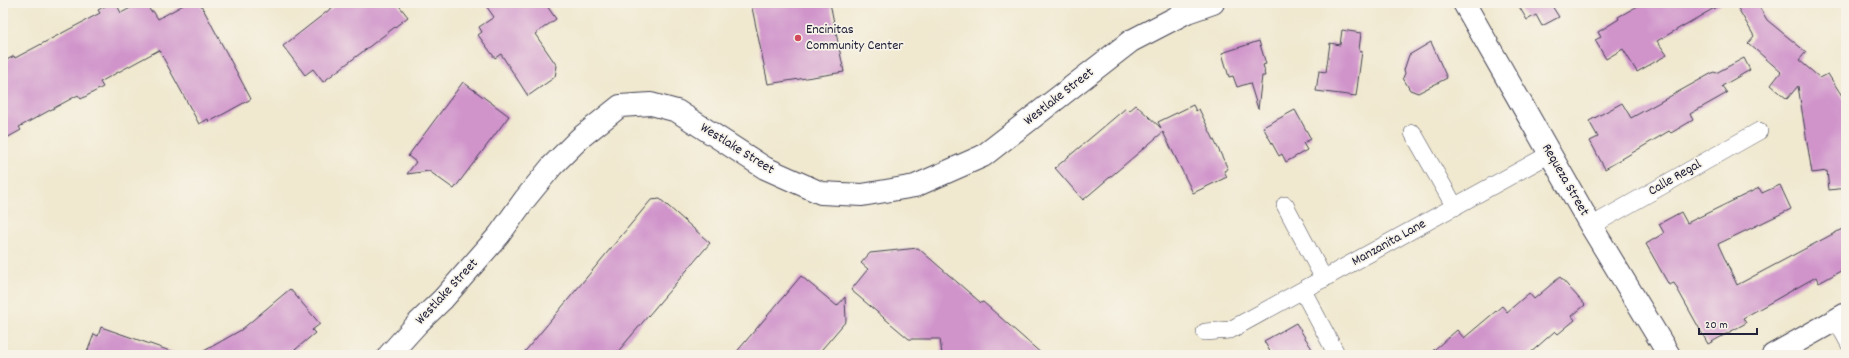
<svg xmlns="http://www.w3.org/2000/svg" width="1849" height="358" viewBox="0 0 1849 358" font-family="Dekko,sans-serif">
<rect width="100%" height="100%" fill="#f7f3e8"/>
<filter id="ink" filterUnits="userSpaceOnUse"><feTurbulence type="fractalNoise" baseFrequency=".025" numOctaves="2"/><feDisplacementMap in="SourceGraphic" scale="8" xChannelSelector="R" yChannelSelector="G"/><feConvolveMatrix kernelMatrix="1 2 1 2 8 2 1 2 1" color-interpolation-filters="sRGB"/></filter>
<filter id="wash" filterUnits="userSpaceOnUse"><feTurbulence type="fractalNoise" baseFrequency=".012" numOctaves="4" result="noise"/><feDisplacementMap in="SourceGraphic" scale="16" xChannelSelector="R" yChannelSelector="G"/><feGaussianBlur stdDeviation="0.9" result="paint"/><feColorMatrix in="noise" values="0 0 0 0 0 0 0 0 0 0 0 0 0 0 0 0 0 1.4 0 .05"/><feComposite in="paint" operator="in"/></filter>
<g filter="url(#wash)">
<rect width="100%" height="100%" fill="#f0e8cf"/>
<g id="blocks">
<g fill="#d094cb">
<polygon points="111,3 116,3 121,13 140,3 146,3 151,12 153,11 158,19 187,3 200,3 251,99 209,122 208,119 199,124 159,50 100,82 103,87 81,99 78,95 19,127 21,130 3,140 3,62 14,56 15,58 100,13 98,10"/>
<polygon points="338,3 397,3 408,17 323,82 313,69 305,75 283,46"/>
<polygon points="484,3 545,3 556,19 535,34 557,66 555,77 528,96 501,54 495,58 478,35 482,32 479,27 494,17"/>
<polygon points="751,3 830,3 844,72 768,84"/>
<polygon points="1517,3 1557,3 1552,6 1559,17 1542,26 1536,15 1527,20"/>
<polygon points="1643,3 1723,3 1657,41 1667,55 1637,72 1623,49 1606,59 1595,40 1601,37 1598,32 1619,19 1618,17"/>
<polygon points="1735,3 1757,3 1767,20 1806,52 1799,60 1820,78 1828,74 1846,102 1846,120 1844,122 1846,143 1846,188 1829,190 1827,171 1812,173 1798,86 1787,99 1771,85 1781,72 1748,43 1754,36"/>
<polygon points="1342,30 1361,33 1359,50 1362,51 1356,96 1316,91 1319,71 1326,72 1330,43 1340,45"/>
<polygon points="1259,41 1266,64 1263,65 1265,71 1264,72 1265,76 1262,76 1258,109 1250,83 1237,87 1233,76 1229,77 1222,53"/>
<polygon points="1431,42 1447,78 1418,93 1410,90 1403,78 1405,73 1404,70 1409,55"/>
<polygon points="1744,58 1750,70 1722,86 1727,93 1690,114 1693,120 1671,133 1669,131 1605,169 1590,141 1598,137 1589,121 1622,103 1631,118 1714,72 1716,73"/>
<polygon points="463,82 509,116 454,189 429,171 407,174 416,162 408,156"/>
<polygon points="1136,105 1161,128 1158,122 1193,105 1196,111 1199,109 1228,169 1224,171 1227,177 1193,193 1163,132 1083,200 1055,168 1126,108 1129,111"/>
<polygon points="1295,110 1311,139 1303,143 1307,150 1286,162 1282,154 1279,156 1263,127"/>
<polygon points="1780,185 1791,209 1718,244 1737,285 1846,227 1846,268 1819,283 1816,277 1743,318 1746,323 1708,344 1674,283 1669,285 1646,244 1664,233 1659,224 1681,212 1687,223 1759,188 1762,193"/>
<polygon points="660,199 710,243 615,355 522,355 651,200"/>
<polygon points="918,248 981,303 983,302 1043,355 942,355 940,339 909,339 851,290 868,269 861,263 870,253"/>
<polygon points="801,276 837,306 845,297 846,321 817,355 734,355"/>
<polygon points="1560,277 1585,305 1572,316 1575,320 1558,334 1555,331 1528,355 1428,355 1457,330 1464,338 1502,306 1507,312 1529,293 1534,299"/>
<polygon points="290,289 320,324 312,330 315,333 289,355 197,355 241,330"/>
<polygon points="1296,323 1312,349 1311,349 1314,355 1272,355 1264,341"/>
<polygon points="101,327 176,353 175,355 86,355 94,334 98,336"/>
</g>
</g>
</g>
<g filter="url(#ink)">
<use href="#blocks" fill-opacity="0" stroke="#414051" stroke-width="1"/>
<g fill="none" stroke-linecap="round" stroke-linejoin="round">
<defs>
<polyline id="lane" points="1833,322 1846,346"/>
<g id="street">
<polyline points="1413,133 1455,207"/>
<polyline points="1285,205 1324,279"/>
<polyline points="1591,226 1759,131"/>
<polyline points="1303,291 1337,355"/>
<polyline points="1205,332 1230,330 1550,154"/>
</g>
<g id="secondary">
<polyline points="1464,3 1591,226 1669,355"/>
<polyline points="389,355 418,323 443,299 499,235 525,199 552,166 580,138 620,106 651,104 677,111 765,168 821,193 862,195 915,186 983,156 1131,41 1187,12 1213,3"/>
<polyline points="1773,355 1846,314"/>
</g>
</defs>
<use href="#lane" stroke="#414051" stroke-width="10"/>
<use href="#street" stroke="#414051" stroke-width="18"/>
<use href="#secondary" stroke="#414051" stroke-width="24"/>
<use href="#lane" stroke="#fff" stroke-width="9"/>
<use href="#street" stroke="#fff" stroke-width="17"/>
<use href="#secondary" stroke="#fff" stroke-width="22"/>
</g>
</g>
<circle fill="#d1495b" stroke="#f7f3e8" stroke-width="1.5" cx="798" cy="38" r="4"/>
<g text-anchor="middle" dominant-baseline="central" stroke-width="3.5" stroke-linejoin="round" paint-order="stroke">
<g font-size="14" fill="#22223b" stroke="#f7f3e8" text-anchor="start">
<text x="806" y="30">Encinitas<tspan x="806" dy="16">Community Center</tspan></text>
</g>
<g font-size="14" fill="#22223b" stroke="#f7f3e8">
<text transform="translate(1059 97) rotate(-38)">Westlake Street</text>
<text transform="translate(737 149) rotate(32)">Westlake Street</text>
<text transform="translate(1675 178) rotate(-30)">Calle Regal</text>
<text transform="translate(1565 180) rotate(60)">Requeza Street</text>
<text transform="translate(1389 243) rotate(-29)">Manzanita Lane</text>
<text transform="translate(447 292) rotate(-47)">Westlake Street</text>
</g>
</g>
<rect width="1849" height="358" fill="none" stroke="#f7f3e8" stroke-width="16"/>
<path d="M1699 328v6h58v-6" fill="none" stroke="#22223b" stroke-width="2"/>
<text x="1705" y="328" font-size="12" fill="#22223b" stroke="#f7f3e8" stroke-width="3" paint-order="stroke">20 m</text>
</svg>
